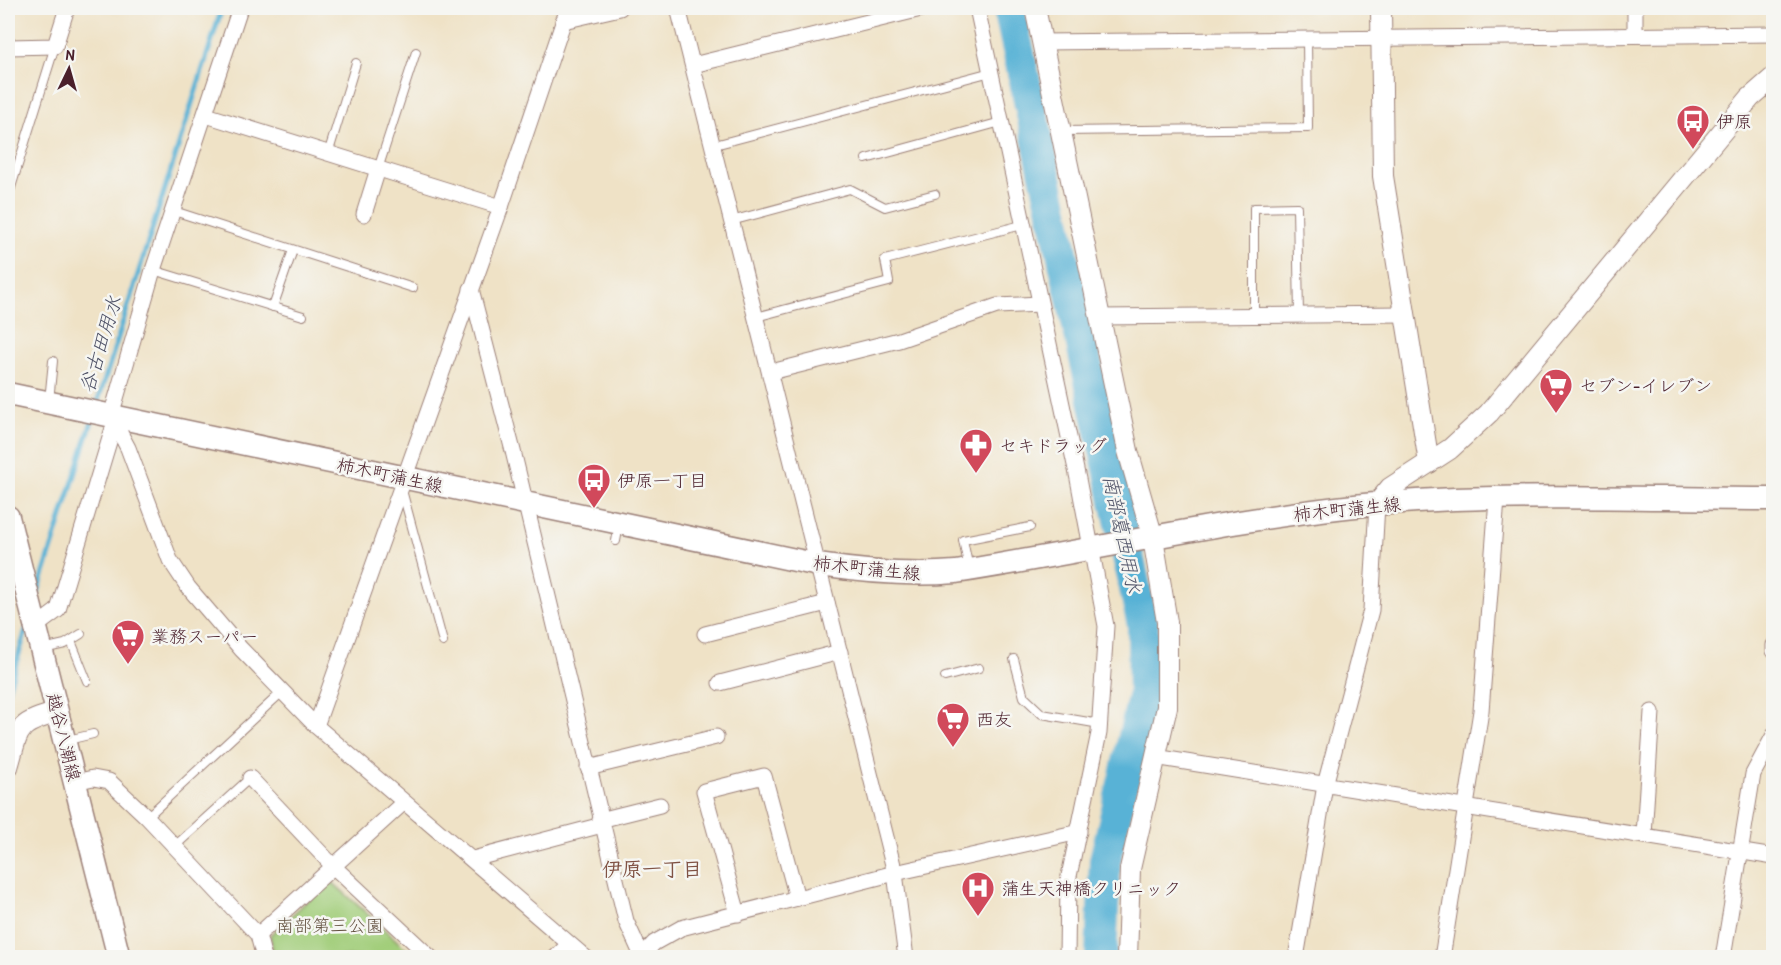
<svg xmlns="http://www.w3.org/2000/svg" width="1781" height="965" viewBox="0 0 1781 965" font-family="'Patrick Hand','Klee One',sans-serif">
<rect width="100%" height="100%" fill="#f6f6f2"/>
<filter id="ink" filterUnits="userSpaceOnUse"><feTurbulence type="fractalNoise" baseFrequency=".0167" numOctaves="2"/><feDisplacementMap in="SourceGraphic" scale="12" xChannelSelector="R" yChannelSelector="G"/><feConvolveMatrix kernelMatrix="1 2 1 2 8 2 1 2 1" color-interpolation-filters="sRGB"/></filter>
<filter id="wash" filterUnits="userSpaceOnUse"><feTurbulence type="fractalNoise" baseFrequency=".008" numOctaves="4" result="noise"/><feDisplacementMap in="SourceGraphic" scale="24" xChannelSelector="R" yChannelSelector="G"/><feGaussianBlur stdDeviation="1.35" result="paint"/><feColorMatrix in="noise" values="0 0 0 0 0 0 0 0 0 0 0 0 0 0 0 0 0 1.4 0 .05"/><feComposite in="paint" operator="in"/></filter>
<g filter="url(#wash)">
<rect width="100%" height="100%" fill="#efe2c6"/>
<polygon fill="#a1cd79" stroke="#767652" stroke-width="1.5" points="330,880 415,957 274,957 270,935"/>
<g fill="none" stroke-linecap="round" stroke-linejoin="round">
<g stroke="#58b2d6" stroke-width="5">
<polyline points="96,407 222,8"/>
<polyline points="36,598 93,418"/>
<polyline points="8,690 27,627"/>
</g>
<polyline stroke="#58b2d6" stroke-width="32" points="1009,8 1143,625 1144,694 1105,861 1101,958"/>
</g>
</g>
<g filter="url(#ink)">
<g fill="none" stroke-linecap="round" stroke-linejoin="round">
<defs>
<g id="service">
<polyline points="1063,131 1308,128 1307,38"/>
<polyline points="711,146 991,72"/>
<polyline points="328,154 356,63"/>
<polyline points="866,159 1001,122"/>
<polyline points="378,169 416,52"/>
<polyline points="8,197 55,46"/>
<polyline points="174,211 413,288"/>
<polyline points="731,221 850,189 885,207 935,194"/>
<polyline points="153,270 303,316"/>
<polyline points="273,307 293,250"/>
<polyline points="1254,316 1254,208 1297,207 1299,315"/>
<polyline points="756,317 889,282 885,260 1022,225"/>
<polyline points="49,401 53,361"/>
<polyline points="402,490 443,642"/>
<polyline points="616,541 619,525"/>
<polyline points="969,569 963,540 1030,527"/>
<polyline points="71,641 87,681"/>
<polyline points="43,649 65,644 81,634"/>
<polyline points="1014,659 1024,697 1042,714 1100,724"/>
<polyline points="945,677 979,668"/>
<polyline points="68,740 93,734"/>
<polyline points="147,817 282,692"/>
<polyline points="175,846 250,778"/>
</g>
<g id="minor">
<polyline points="240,8 153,270 111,416 128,448 170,560 188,587 241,649 316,726 586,958"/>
<polyline points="678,8 895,873 906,958"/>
<polyline points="977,8 1078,479 1106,626 1099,733 1068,881 1067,958"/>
<polyline points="1635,8 1635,33"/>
<polyline points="563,21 620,8"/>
<polyline points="1042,42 1774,34"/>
<polyline points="8,47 55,46 67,8"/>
<polyline points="693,65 925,8"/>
<polyline points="206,115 501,207"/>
<polyline points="364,214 378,169"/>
<polyline points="471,289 513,451 626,921 642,956"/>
<polyline points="1101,317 1403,314"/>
<polyline points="771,372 899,340 997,306 1040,304"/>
<polyline points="35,627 58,610 114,425"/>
<polyline points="705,634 827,603"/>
<polyline points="1774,645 1774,651"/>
<polyline points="720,683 840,652"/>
<polyline points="316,726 501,207 568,8"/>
<polyline points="1155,757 1774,857"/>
<polyline points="588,768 716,737"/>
<polyline points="250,778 333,866 431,958"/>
<polyline points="75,782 93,778 109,781 147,817 258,935 264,958"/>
<polyline points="600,820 660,805"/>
<polyline points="1644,835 1652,712"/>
<polyline points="473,859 602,825"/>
<polyline points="738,914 704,791 764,776 797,898"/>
<polyline points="258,935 403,803"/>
<polyline points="555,958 569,944"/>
<polyline points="640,958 654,943 681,928 895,873 1079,832"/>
<polyline points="1296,958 1325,785 1371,610 1377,504"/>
<polyline points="1442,958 1481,711 1497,499"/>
<polyline points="1723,958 1753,774 1774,735"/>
</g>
<g id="tertiary">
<polyline points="1035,8 1128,451 1153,538 1167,622 1167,707 1130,869 1127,958"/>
<polyline points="1381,8 1383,176 1429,463"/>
<polyline points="1377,504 1390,488 1450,449 1489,413 1750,98 1774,77"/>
<path d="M8,767C19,729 16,723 57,713"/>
</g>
<g id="secondary">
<path d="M8,394L819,565C865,572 910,576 956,572C1092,551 1227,519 1364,505C1500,492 1638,499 1774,499"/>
<polyline points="8,517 119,958"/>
</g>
</defs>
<use href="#service" stroke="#9c8078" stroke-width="10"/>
<use href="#minor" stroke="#9c8078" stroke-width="17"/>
<use href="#tertiary" stroke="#9c8078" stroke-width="22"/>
<use href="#secondary" stroke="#9c8078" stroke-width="25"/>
<use href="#service" stroke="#fff" stroke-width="8"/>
<use href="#minor" stroke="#fff" stroke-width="15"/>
<use href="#tertiary" stroke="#fff" stroke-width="20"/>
<use href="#secondary" stroke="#fff" stroke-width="22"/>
</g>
</g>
<defs>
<symbol id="bus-pin" viewBox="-11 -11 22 30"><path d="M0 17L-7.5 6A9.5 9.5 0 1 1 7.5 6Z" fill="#d1495b" stroke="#f6f6f2"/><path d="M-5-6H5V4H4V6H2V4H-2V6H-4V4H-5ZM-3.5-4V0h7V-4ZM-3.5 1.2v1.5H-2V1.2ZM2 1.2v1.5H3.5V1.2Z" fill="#fff"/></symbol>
<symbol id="supermarket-pin" viewBox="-11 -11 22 30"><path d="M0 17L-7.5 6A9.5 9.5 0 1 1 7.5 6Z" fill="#d1495b" stroke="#f6f6f2"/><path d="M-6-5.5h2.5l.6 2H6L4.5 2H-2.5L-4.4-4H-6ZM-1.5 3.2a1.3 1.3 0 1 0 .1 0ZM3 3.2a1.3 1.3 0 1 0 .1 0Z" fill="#fff"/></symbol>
<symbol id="pharmacy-pin" viewBox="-11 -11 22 30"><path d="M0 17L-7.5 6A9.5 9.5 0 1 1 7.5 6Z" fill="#d1495b" stroke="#f6f6f2"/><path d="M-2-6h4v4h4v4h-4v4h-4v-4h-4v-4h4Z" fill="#fff"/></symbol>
<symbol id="hospital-pin" viewBox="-11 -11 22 30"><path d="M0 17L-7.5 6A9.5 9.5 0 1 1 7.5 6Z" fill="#d1495b" stroke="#f6f6f2"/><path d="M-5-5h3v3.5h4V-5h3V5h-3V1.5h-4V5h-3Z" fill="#fff"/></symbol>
</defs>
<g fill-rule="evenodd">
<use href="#bus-pin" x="1674" y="102" width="38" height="52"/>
<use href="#supermarket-pin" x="1537" y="366" width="38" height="52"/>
<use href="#pharmacy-pin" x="957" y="426" width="38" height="52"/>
<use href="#bus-pin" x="575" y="461" width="38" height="52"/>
<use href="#supermarket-pin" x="109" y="617" width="38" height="52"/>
<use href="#supermarket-pin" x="934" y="700" width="38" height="52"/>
<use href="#hospital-pin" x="959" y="869" width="38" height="52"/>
</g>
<g text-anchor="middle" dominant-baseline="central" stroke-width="5" stroke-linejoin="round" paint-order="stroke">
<g font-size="18" fill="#4a1f2b" stroke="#f6f6f2" text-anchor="start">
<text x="1716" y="121">伊原</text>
<text x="1579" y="385">セブン-イレブン</text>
<text x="999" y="445">セキドラッグ</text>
<text x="617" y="480">伊原一丁目</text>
<text x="151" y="636">業務スーパー</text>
<text x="976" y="719">西友</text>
<text x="1001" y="888">蒲生天神橋クリニック</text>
</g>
<g font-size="18" fill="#4a1f2b" stroke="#f6f6f2">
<text transform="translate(390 475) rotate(12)">柿木町蒲生線</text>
<text transform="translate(1347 509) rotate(-6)">柿木町蒲生線</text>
<text transform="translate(867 568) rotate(6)">柿木町蒲生線</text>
<text transform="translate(64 737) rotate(76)">越谷八潮線</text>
</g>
<g font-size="18" fill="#645342" stroke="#f6f6f2">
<text x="330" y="925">南部第三公園</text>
</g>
<g font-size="20" font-style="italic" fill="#4f5267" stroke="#f6f6f2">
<text transform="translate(100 344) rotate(-73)">谷古田用水</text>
<text transform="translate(1123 534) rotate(78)">南部葛西用水</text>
</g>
<g font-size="20" font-weight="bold" fill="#805244" stroke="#f6f6f2">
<text x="652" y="868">伊原一丁目</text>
</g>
</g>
<rect width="1781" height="965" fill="none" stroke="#f6f6f2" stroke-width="30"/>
<g transform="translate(69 69) rotate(5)" stroke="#f6f6f2" stroke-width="4.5" paint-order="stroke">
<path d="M0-4.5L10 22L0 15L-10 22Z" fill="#4a1f2b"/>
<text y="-9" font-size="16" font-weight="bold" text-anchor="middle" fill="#4a1f2b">N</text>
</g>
</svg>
